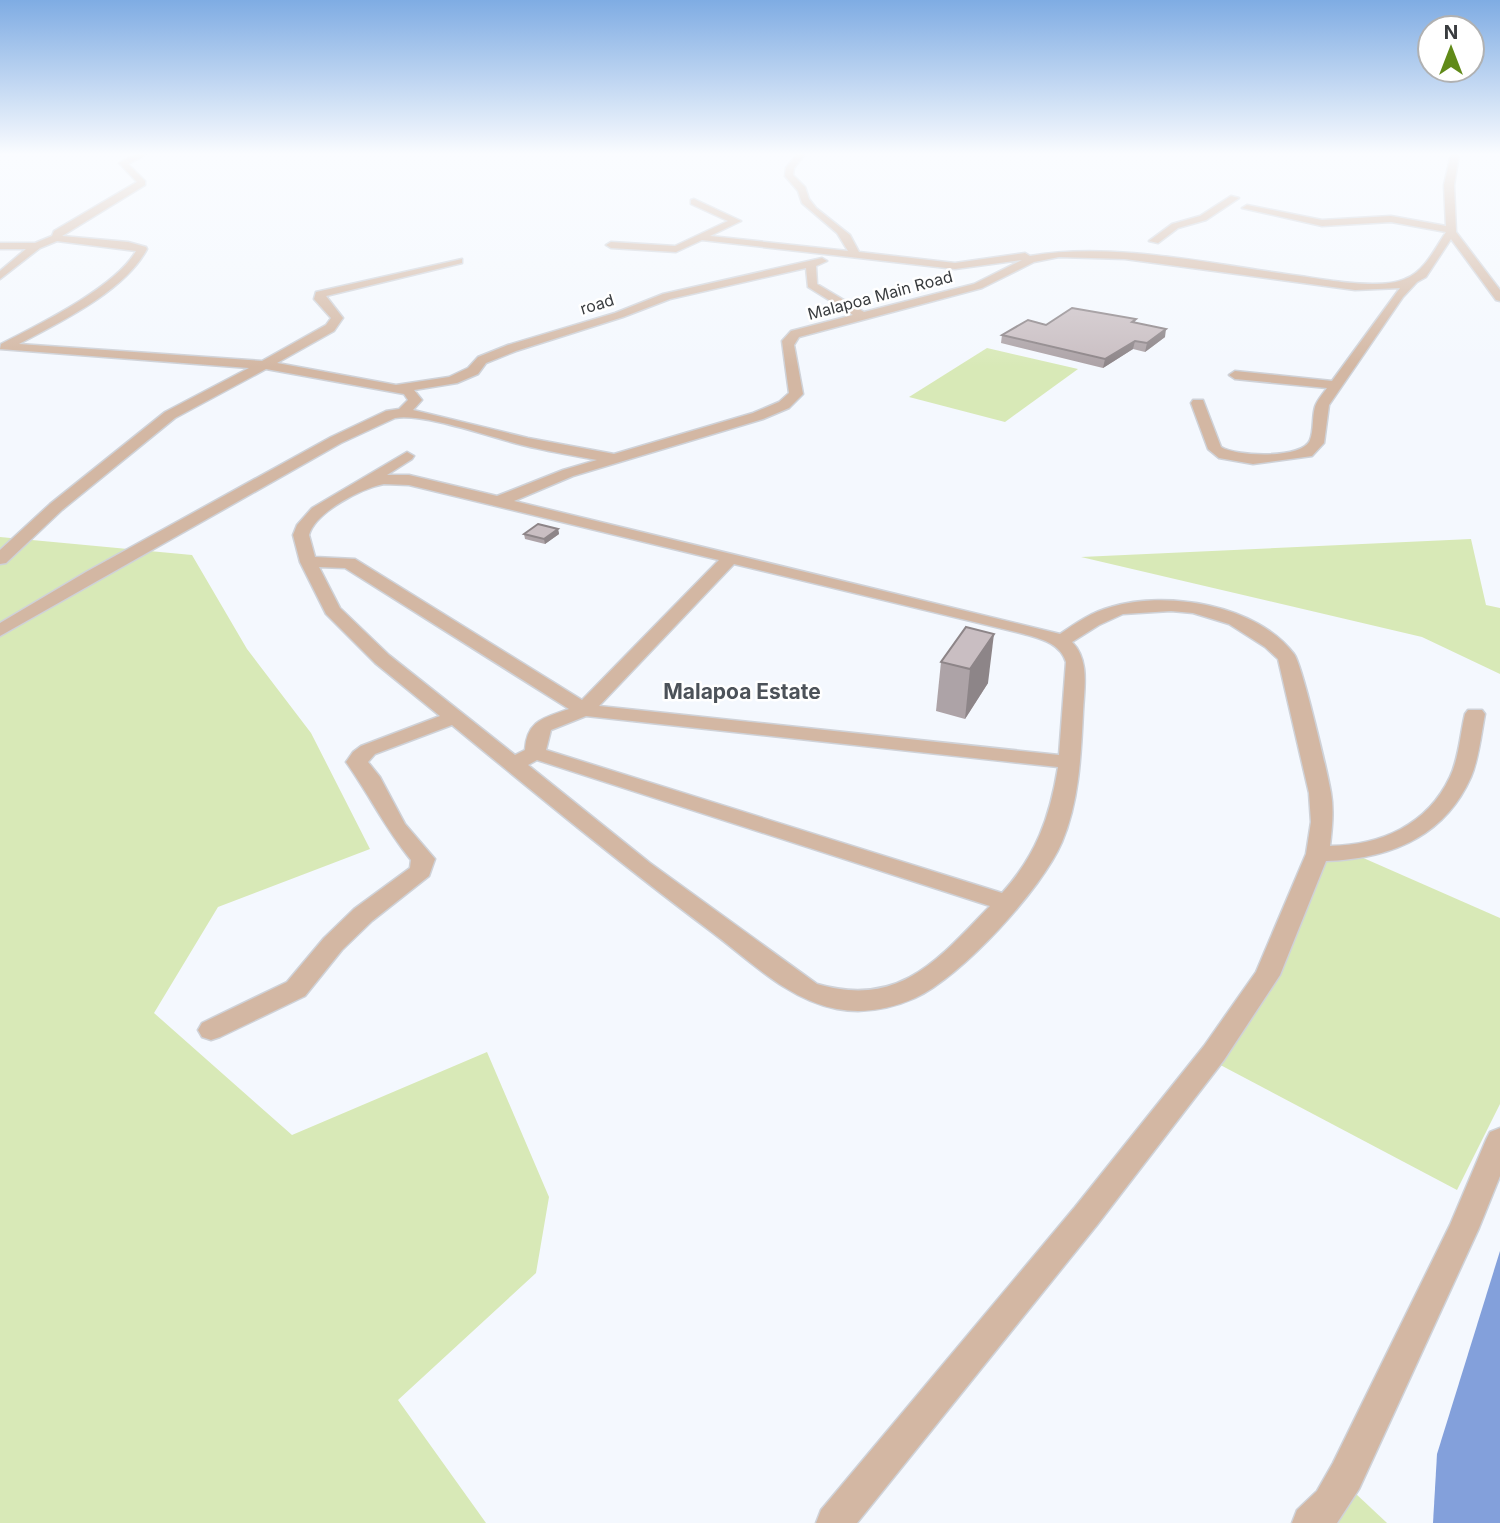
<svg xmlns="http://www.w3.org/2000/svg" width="1500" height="1523" viewBox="0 0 1500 1523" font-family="Inter,sans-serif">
<rect width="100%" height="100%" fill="#f4f8fe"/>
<g fill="#d8e9b7">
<polygon points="987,348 1078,369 1005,422 909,397"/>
<polygon points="0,537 192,555 247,649 311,733 370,849 218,907 154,1013 292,1135 487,1052 549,1197 536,1273 398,1400 486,1523 0,1523"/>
<polygon points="1471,539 1486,605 1500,608 1500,674 1422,637 1081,557"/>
<polygon points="1352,853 1500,918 1500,1104 1457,1190 1209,1059 1320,855"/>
<polygon points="1355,1493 1387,1523 1316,1523"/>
</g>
<polygon fill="#83a0db" points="1500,1251 1500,1523 1433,1523 1437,1454"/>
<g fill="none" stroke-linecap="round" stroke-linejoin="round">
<defs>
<g id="minor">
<path d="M136,154H147L128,164L145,181V185L62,236L128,242L146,247L147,249C125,291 60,322 19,344L262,361L326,325L331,318L314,299L316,292L462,259V263L326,296L343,318L334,331L277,363L396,385L449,377L468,368L478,357L508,345L615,313L663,294L822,258L827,261L816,266L817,284L864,312L974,284L1022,260L955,269L702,240L676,252L611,248L606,245L611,242L675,246L728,221L691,204V200L694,199L741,221L710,236L848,251L837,233L802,203L798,191L785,176L786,168L797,154H805L794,168L793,175L805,187L809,199L816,208L850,235L859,252L955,263L1025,253L1030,256C1113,241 1216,265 1300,276C1327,280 1380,290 1405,279C1424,272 1435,249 1446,232L1391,222L1322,226L1242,208L1247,205L1322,220L1391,216L1446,226L1444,185L1451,154H1459L1454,185L1456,232L1500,290V301L1496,300L1451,239L1426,277L1417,282L1403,297L1329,405L1324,443L1312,456L1253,464L1219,458L1208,449L1191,403L1193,400H1203L1221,447C1237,457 1303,459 1310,440C1314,430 1312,417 1315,407C1317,400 1323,394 1327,388L1235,379L1229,375L1235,371L1332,381L1400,288L1355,290L1125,259L1059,257L1034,262L982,288L799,337L794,345L803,394L789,408L763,419L573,476L514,501L1060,634C1076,623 1092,612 1111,607C1167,590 1257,605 1294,654C1302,664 1328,775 1331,793C1334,811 1332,828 1330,846C1380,845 1427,826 1450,777C1459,758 1460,735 1465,714L1468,710H1482L1485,714C1481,735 1479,758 1471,777C1444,838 1388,859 1326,861L1280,975L1224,1060L1097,1225L857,1523H816L821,1510L1075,1207L1204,1046L1256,972L1306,854L1311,822L1309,793L1278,659L1265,647L1229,624L1193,613L1171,611L1123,614L1099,625L1072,642C1090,660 1084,688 1083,712C1081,755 1079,802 1062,842C1042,889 961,977 915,998C890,1009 864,1014 837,1009C788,1000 748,959 709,930C621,864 537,795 452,725L375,754L368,762L380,777L405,824L435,859L429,876L372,921L342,950L305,996L220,1037L211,1040L202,1037L198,1030L202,1023L287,982L324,938L354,909L410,868L411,860C385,828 370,796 346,762L353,752L361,746L440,716L375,663L326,614L300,562L293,535L297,525L312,508L407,452L414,456L412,459L387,475H409L497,496L563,470L597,460C572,455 546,451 522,445C490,437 424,413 395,418L341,443L0,636V623L86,572L331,437L386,411L399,409L408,400L404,394L266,369L175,418L62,510L6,563L0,564V550L50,504L165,412L249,368L0,349L1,344C38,325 116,287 136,251L57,241L40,248L0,279V271L26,249H0V243H35L52,236L54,231L137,182L119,163ZM806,268L808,287L853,315L791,331L782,341L789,393L779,402L753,413L614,454L528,438L413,410L422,400L414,390L457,383L478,374L486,363L516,351L623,317L670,299ZM384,484L409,485L719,560L582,700L355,559L315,557L309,535C315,512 362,488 384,484ZM734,564L1024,634C1041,639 1060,643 1066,662L1059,755L599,706ZM319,567L345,568L569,709C544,718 527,720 525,750L515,755L389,655L340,608ZM586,716L1058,767C1050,817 1036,856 1002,893L546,750L551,730ZM537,760L990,906C937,961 899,1008 817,984L650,863L528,765Z"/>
<polygon points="1231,196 1239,198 1206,220 1178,228 1158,243 1149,241 1172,224 1200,216"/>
<polygon points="1500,1128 1500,1176 1479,1228 1359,1489 1337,1523 1292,1523 1297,1510 1317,1491 1333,1463 1450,1225 1486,1140 1490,1132"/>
</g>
</defs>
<use href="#minor" stroke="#cfd2d8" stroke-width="3"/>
<use href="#minor" fill="#d3b7a3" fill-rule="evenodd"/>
</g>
<g fill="#ada3a7">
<polygon points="1136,319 1135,322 1165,337 1145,352 1133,349 1103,368 1001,343 1002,335"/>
<polygon points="558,529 559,534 545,544 525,539 524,534"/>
<polygon points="966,627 988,683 965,719 936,711 941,662"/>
</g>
<g fill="#8d8588">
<polygon points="1166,329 1165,337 1145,352 1147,343"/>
<polygon points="1135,341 1133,349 1103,368 1105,359"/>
<polygon points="558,529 559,534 545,544 544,539"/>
<polygon points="994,634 988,683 965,719 970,669"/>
</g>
<g fill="#c9bec2" stroke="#8d8588" stroke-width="2">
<polygon points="1072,308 1136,319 1132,322 1166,329 1147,343 1135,341 1105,359 1002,335 1028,320 1046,325"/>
<polygon points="538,524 558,529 544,539 524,534"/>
<polygon points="966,627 994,634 970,669 941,662"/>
</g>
<linearGradient id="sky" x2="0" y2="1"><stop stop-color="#7face3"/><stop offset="0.42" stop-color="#fafcff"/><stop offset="1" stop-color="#fafcff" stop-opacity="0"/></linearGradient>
<rect width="1500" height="367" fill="url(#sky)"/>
<g text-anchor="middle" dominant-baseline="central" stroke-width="5" stroke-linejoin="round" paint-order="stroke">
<g font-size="16" fill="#393c3f" stroke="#fff">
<text transform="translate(880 295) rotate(-15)">Malapoa Main Road</text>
<text transform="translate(597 304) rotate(-17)">road</text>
</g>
<g font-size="21" font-weight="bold" fill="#4c5259" stroke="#fff">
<text x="742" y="691">Malapoa Estate</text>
</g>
</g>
<g transform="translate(1451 49)"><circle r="33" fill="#ffffff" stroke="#b0b1b2" stroke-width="2"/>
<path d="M0-5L12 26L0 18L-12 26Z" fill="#608a18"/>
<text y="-10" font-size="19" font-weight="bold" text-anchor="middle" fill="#393c3f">N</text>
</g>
</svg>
